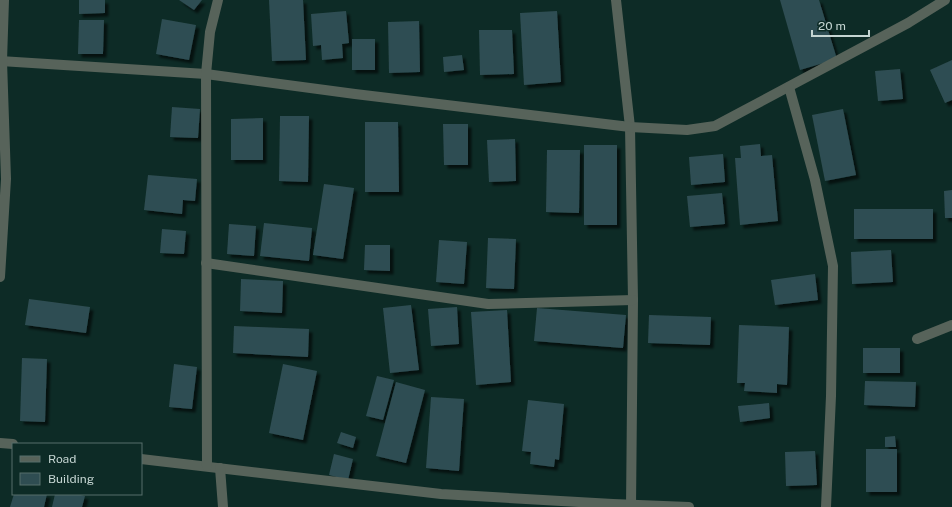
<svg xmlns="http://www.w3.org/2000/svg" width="952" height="507" viewBox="0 0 952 507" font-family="'Public Sans',sans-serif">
<defs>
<filter id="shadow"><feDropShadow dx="3.5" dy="3.5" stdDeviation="1" flood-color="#0009"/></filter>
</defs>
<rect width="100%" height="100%" fill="#0d2b26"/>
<g fill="#2f4d52" filter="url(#shadow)">
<polygon points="79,0 105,0 105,13 79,14"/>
<polygon points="179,0 202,0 194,10"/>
<polygon points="269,0 303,0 306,60 272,61"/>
<polygon points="780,0 819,0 837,59 800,70"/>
<polygon points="346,11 349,43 342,44 343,58 322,60 321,45 313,46 311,14"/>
<polygon points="557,11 561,82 524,85 520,13"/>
<polygon points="162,19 196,25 189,60 156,54"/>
<polygon points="79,20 104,20 103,54 78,54"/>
<polygon points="419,21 420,72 389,73 388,22"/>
<polygon points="479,30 512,30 514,74 480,75"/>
<rect x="352" y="39" width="23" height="31"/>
<polygon points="462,55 464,70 444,72 443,57"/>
<polygon points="952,60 952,100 945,103 930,70"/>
<polygon points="900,69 903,99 878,101 875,71"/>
<polygon points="172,107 200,109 198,138 170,137"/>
<polygon points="843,109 856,175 825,181 812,115"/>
<polygon points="280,116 309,116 308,182 279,181"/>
<polygon points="263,118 263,160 231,160 231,119"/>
<polygon points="365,122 398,122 399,192 365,192"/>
<polygon points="443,124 468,124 468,165 444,165"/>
<polygon points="515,139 516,181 489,182 487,140"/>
<polygon points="760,144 761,156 772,155 778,221 740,225 735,158 741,158 740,146"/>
<rect x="584" y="145" width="33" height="80"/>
<polygon points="547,150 580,150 579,213 546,212"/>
<polygon points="723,154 725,182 691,185 689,157"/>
<polygon points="148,175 197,179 195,201 183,200 182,214 144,210"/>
<polygon points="324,184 354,188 343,259 313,255"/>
<polygon points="952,190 952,218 945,218 944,191"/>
<polygon points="722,193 725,224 690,227 687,196"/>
<rect x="854" y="209" width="79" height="30"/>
<polygon points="264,223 312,228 309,261 260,256"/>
<polygon points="229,224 256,226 254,256 227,254"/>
<polygon points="162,229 186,231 184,254 160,253"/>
<polygon points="488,238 516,239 514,289 486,288"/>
<polygon points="439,240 467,242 464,284 436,282"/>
<polygon points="365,245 390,245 390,271 364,270"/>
<polygon points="891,250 893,282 852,284 851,252"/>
<polygon points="815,274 818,300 775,305 771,280"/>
<polygon points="241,279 283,281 282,313 240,311"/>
<polygon points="29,299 90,307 86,333 25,325"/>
<polygon points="411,305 419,370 390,373 383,308"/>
<polygon points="457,307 459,344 431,346 428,309"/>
<polygon points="537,308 626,315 623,348 534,341"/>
<polygon points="507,310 511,382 476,385 471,312"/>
<polygon points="649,315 711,317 710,345 648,343"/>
<polygon points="739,325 789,327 787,385 777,384 777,393 744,391 745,383 737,383"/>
<polygon points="234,326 309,329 308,357 233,353"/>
<rect x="863" y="348" width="37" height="25"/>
<polygon points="22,358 47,359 45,422 20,421"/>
<polygon points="174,364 197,367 192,409 169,407"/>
<polygon points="283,364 317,371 303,440 269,433"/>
<polygon points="377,376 394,380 383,420 366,416"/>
<polygon points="865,381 916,382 915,407 864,405"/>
<polygon points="396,382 425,390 406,463 376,456"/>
<polygon points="431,397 464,399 459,471 426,468"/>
<polygon points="528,400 564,404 559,460 555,459 554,467 530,464 531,452 522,451"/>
<polygon points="769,403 770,418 740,422 738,406"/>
<polygon points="341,432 356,437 353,448 337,443"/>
<polygon points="895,436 896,447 885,447 885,437"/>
<rect x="866" y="449" width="31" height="43"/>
<polygon points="815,451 817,485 786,486 785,452"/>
<polygon points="334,454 353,459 348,480 329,475"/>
<polygon points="14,494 47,494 44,507 10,507"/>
<polygon points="55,494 76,494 85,496 82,507 52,507"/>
</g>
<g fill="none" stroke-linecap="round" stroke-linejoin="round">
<g stroke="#57635a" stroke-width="10">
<polyline points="616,0 630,127 633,300 631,507"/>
<polyline points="0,61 206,74 355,94 630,127 687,130 715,126 908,23 945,0"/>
<polyline points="789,87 815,180 833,266 831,396 826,507"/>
<polyline points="206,263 488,304 633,300"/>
<polyline points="0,277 6,179 2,61 4,0"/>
<polyline points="917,339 952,325"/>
<polyline points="0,443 13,444"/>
<polyline points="141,459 441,494 613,504 689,507"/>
<polyline points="207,466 206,74 210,32 218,0"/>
<polyline points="220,468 223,507"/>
</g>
</g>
<rect x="12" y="443" width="130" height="52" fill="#0d2b26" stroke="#576f6b"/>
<rect x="20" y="456" width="20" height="6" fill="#57635a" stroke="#576f6b"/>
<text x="48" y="463" font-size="12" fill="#c5d5d2">Road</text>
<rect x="20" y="473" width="20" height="12" fill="#2f4d52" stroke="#576f6b"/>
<text x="48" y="483" font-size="12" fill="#c5d5d2">Building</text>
<path d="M812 30v6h57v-6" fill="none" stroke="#c5d5d2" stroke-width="2"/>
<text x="818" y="30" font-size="12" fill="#c5d5d2" stroke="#0d2b26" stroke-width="3" paint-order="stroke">20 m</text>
</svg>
